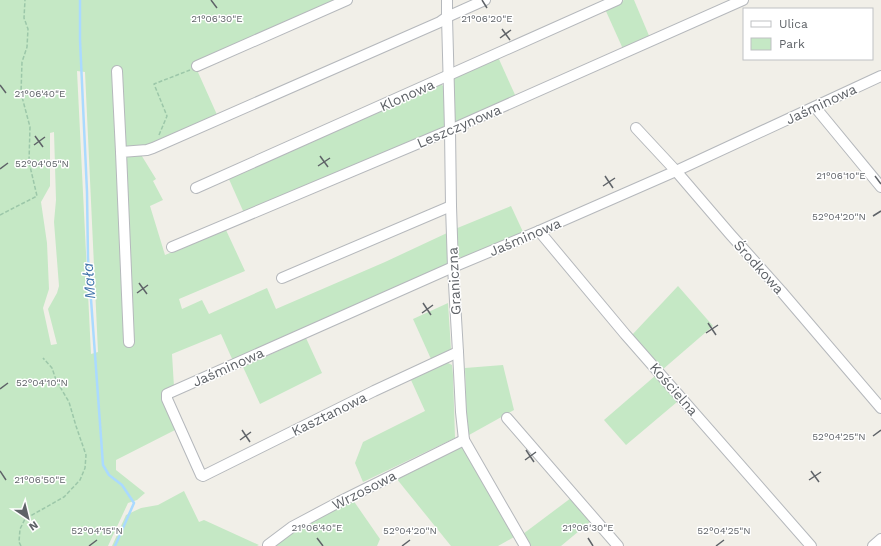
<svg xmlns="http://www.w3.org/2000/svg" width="881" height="546" viewBox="0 0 881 546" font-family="'Work Sans',sans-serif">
<rect width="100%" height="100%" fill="#f1efe8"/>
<g fill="#c5e8c5" fill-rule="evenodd">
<path d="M0,0H341L197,70L218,117L153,145L129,148L123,145L119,66H115L128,344L124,158L127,155L140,153L156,179L153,181L163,200L150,206L165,255L226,230L245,271L179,299L182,309L202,300L209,314L267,288L276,309L385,262L447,233L448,263L447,268L233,361L221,334L172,354L174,387L164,403L175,430L116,460V470L145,493L137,500L128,503L108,546H0ZM77,71L85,72L98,352L91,354ZM54,132L56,200L54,222L59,286L57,293L48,309L57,344L51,345L43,308L49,289L47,243L41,202L50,186V133Z"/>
<polygon points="624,0 634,0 650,38 623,49 605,9"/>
<polygon points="498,57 516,97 456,122 455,121 452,79"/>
<polygon points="438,84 441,84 444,87 445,122 444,126 440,130 244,213 228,177"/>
<polygon points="511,206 524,234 466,258 457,257 455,229"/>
<polygon points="678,286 713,326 662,370 632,335"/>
<polygon points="448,303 451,350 431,359 413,319"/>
<polygon points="306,338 322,373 260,404 243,367"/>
<polygon points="446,362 452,365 453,375 455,438 363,482 355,463 363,442 425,411 411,380"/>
<polygon points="503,365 514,410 469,435 467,432 465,368"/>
<polygon points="655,376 677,402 626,445 604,420"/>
<polygon points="462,447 514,537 498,546 451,546 396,478"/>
<polygon points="184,491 199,522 204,520 259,545 257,546 112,546 126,515 141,508 158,505"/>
<polygon points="571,498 591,521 561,546 530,546 523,534"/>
<polygon points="353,500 380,539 377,546 275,546 294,532"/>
</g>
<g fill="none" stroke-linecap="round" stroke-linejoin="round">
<polyline stroke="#aadaff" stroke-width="2.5" points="80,0 80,40 87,192 88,258 103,465 109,475 122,485 134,503 115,546"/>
<defs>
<g id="minor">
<polyline points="447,0 447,17 450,130 451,206 453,267 458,352 461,412 464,440 525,546"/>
<polyline points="197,66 347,0"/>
<polyline points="117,71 121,152"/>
<polyline points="815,107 881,187"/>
<polyline points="636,128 676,171 730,234 781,291 881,408"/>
<polyline points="196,188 617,0"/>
<polyline points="539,231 625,334 811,546"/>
<polyline points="172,247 450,130 743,0"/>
<polyline points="282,278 451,206"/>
<polyline points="129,342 121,152 147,150 153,148 440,22 447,17 485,0"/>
<polyline points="458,352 374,391 203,476 201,475 167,399 167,394 453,267 539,231 676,171 881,76"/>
<polyline points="507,418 618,546"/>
<polyline points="268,545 292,527 339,502 464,440"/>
<polyline points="873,546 881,539"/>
</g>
</defs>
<use href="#minor" stroke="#b5b8bc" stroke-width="12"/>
<g stroke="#9cc7a9" stroke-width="1.5" stroke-dasharray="4 2" stroke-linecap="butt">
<polyline points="159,135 167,116 154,84 190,70"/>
<polyline points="0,215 37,196 29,162 30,127 21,93 22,62 27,47 28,29 24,18 25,0"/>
<polyline points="21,546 19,542 20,529 25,519 64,497 80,480 85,468 86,455 76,426 69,402 56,380 52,368 43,358"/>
</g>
<use href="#minor" stroke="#fff" stroke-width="10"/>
</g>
<path fill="none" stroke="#5f6368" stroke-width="1.5" d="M211,0L217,8M482,0L487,8M502,29L510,40M500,38L511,30M0,85L6,93M35,136L43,147M34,145L45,137M320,156L328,167M318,166L330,158M0,169L8,163M605,176L613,188M875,176L881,184M603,186L615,178M873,216L881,211M139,283L147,294M137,293L148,285M423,303L431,315M422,313L433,305M708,323L716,335M706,333L718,325M0,389L8,383M242,430L250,442M873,436L881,430M240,440L251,432M526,450L534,462M525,460L536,452M0,471L6,480M811,471L819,482M809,480L821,472M317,538L323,546M588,538L593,546M89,546L97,540M402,546L410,540M716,546L724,540"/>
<g text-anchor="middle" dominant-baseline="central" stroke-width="3" stroke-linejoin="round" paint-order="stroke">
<g font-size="14" fill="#5f6368" stroke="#fff">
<text transform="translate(407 95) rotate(-24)">Klonowa</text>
<text transform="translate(821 104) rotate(-25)">Jaśminowa</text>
<text transform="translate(459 126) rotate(-23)">Leszczynowa</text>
<text transform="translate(525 237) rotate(-23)">Jaśminowa</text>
<text transform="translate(759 267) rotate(48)">Środkowa</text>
<text transform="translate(454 281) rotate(-93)">Graniczna</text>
<text transform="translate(228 367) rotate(-24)">Jaśminowa</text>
<text transform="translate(674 389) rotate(49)">Kościelna</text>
<text transform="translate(329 414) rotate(-26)">Kasztanowa</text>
<text transform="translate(364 490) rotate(-27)">Wrzosowa</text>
</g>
<g font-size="15" font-style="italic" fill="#4174aa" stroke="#fff">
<text transform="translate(89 281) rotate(-94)">Mała</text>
</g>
</g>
<g font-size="10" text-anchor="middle" fill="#5f6368" stroke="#fff" stroke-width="3" stroke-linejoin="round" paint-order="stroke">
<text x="487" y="22">21°06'20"E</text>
<text x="217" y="22">21°06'30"E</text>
<text x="40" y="97">21°06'40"E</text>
<text x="42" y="167">52°04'05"N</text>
<text x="841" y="179">21°06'10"E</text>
<text x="839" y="220">52°04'20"N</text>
<text x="42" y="386">52°04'10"N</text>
<text x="839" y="440">52°04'25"N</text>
<text x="40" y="483">21°06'50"E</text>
<text x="317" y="531">21°06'40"E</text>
<text x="588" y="531">21°06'30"E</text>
<text x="97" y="534">52°04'15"N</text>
<text x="410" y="534">52°04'20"N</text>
<text x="724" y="534">52°04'25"N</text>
</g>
<rect x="743" y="8" width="130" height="52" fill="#ffffff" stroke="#bfc1c3"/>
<rect x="751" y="21" width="20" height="6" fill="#ffffff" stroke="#bfc1c3"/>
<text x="779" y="28" font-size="12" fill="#5f6368">Ulica</text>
<rect x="751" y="38" width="20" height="12" fill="#c5e8c5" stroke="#bfc1c3"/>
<text x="779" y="48" font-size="12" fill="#5f6368">Park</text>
<g transform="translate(28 518) rotate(145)" stroke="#ffffff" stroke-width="3" paint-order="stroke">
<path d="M0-3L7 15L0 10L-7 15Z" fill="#5f6368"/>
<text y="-6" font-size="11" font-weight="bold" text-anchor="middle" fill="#5f6368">N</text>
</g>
</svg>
